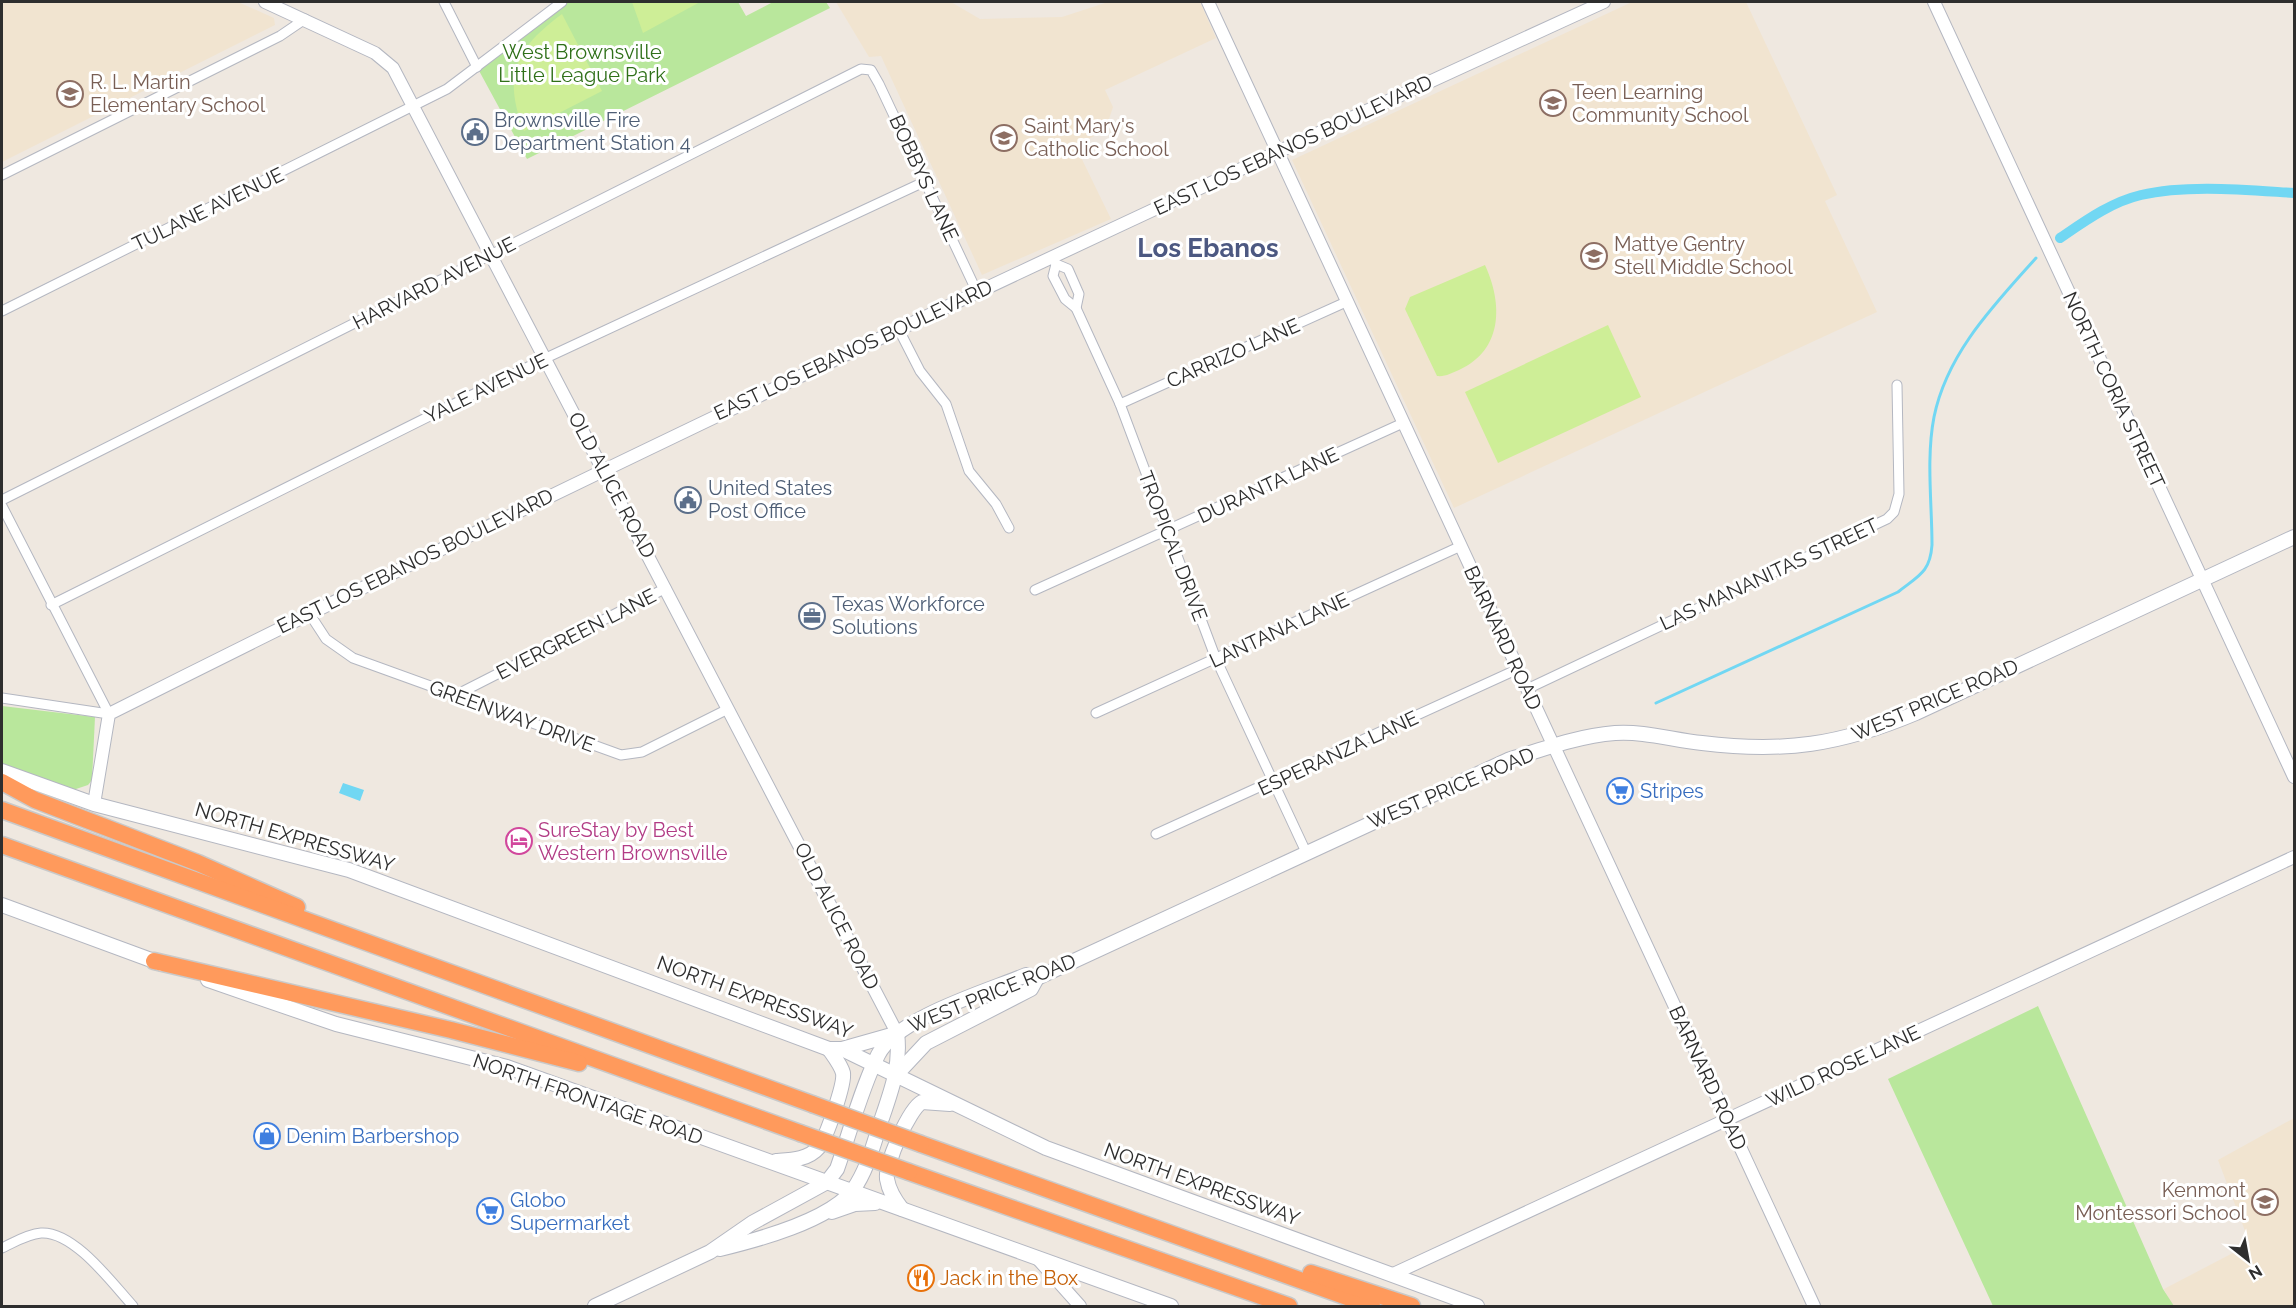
<svg xmlns="http://www.w3.org/2000/svg" width="2296" height="1308" viewBox="0 0 2296 1308" font-family="Raleway,sans-serif">
<rect width="100%" height="100%" fill="#efe8e0"/>
<g fill="#f1e4d0">
<polygon points="2,2 238,2 274,18 275,25 2,162"/>
<polygon points="836,2 951,2 980,19 1062,17 1108,2 1200,2 1216,38 1105,90 1113,107 1105,131 1075,145 1111,219 982,275 881,56 869,57"/>
<polygon points="1632,2 1746,2 1837,195 1825,201 1877,312 1454,508 1292,160"/>
<polygon points="2294,1118 2294,1306 2172,1306 2164,1289 2250,1244 2218,1160"/>
</g>
<g fill="#b9e79c">
<polygon points="562,2 738,2 746,16 773,2 826,2 830,8 527,159 477,67"/>
<polygon points="2,706 95,717 92,780 88,785 73,790 2,764"/>
<polygon points="2038,1006 2163,1289 2174,1306 1993,1306 1888,1079"/>
</g>
<g fill="#ceee97">
<polygon points="632,2 700,2 643,33"/>
<path d="M562,14L602,91L524,131C502,75 516,48 562,14Z"/>
<path d="M1485,265C1503,304 1503,350 1459,370C1452,373 1445,377 1437,376L1405,309L1410,297Z"/>
<polygon points="1608,325 1641,397 1498,463 1465,392"/>
</g>
<polygon fill="#71d7f3" points="343,783 364,790 360,801 339,793"/>
<g fill="none" stroke-linecap="round" stroke-linejoin="round">
<path stroke="#71d7f3" stroke-width="3" d="M1656,703L1898,592C1918,576 1930,573 1932,545C1932,504 1926,458 1934,417C1947,353 1994,305 2036,258"/>
<path stroke="#71d7f3" stroke-width="10" d="M2060,238C2085,221 2111,202 2141,195C2187,184 2247,190 2294,193"/>
<defs>
<g id="minor">
<polyline points="444,2 477,67"/>
<polyline points="2,175 280,36 305,19"/>
<polyline points="1052,257 1056,264 1053,276 1065,299 1076,308 1120,404 1216,659 1306,852"/>
<polyline points="1056,264 1068,269 1079,294 1076,308"/>
<polyline points="2,311 447,89 562,2"/>
<polyline points="898,328 920,371 946,404 969,471 996,504 1009,528"/>
<polyline points="1120,404 1346,302"/>
<polyline points="2,500 861,69 871,70 879,84 977,292"/>
<polyline points="2,506 109,714"/>
<polyline points="1035,590 1403,423"/>
<polyline points="51,605 546,358 926,181"/>
<polyline points="309,613 326,639 353,658 621,755 642,752 728,709"/>
<polyline points="1527,689 1887,519 1894,512 1899,494 1897,385"/>
<polyline points="454,696 666,588"/>
<polyline points="2,698 109,714"/>
<polyline points="1096,713 1461,546"/>
<polyline points="1156,834 1518,669"/>
<path d="M2,1248C13,1243 27,1234 41,1233C74,1231 112,1283 133,1306"/>
</g>
<g id="tertiary">
<polyline points="265,2 375,53 393,68 897,1033"/>
<polyline points="1208,2 1814,1306"/>
<polyline points="1934,2 2294,777"/>
<path d="M94,804L109,714C602,466 1102,231 1604,2"/>
<polyline points="1037,1258 1080,1306"/>
<polyline points="1391,1275 2294,857"/>
</g>
<g id="secondary">
<polyline points="2,771 94,804 349,870 829,1049 842,1049 1046,1148 1477,1306"/>
<polyline points="2,905 162,964"/>
<polyline points="208,980 336,1024 507,1067 1171,1306"/>
<polyline points="842,1049 895,1034"/>
<polyline points="897,1074 926,1043 1031,989 1037,978"/>
<path d="M776,1161C791,1160 808,1160 819,1147C826,1138 845,1084 843,1073C841,1065 833,1055 829,1049"/>
<path d="M902,1209C894,1199 889,1191 887,1179C885,1164 909,1109 922,1102L950,1104"/>
<polyline points="832,1212 855,1204 875,1203"/>
<path d="M720,1249C757,1240 829,1221 853,1190C868,1169 874,1142 882,1118C892,1089 901,1064 897,1033"/>
<path d="M595,1306L710,1252L752,1223L827,1182L837,1169C850,1132 861,1089 878,1055C896,1018 988,991 1026,975L1037,978L1508,760C1543,749 1578,736 1615,733C1644,731 1673,740 1702,743C1784,753 1840,745 1916,713L2294,537"/>
</g>
<g id="motorway">
<polyline points="2,782 35,800 198,863 297,907"/>
<polyline points="2,810 812,1104"/>
<polyline points="2,845 800,1133"/>
<polyline points="154,961 451,1030 579,1063"/>
<polyline points="921,1144 1372,1306"/>
<polyline points="909,1172 1289,1306"/>
<polyline points="1311,1273 1412,1306"/>
</g>
</defs>
<use href="#minor" stroke="#b4b7c1" stroke-width="11"/>
<use href="#tertiary" stroke="#b4b7c1" stroke-width="14"/>
<use href="#secondary" stroke="#b4b7c1" stroke-width="16"/>
<use href="#motorway" stroke="#c9c9c9" stroke-width="19"/>
<use href="#minor" stroke="#fff" stroke-width="9"/>
<use href="#tertiary" stroke="#fff" stroke-width="12"/>
<use href="#secondary" stroke="#fff" stroke-width="14"/>
<use href="#motorway" stroke="#ff9a5c" stroke-width="16"/>
<defs>
<g id="motorway-bridge">
<polyline points="812,1104 921,1144"/>
<polyline points="800,1133 909,1172"/>
</g>
</defs>
<use href="#motorway-bridge" stroke="#c9c9c9" stroke-width="19" stroke-linecap="butt"/>
<use href="#motorway-bridge" stroke="#ff9a5c" stroke-width="16"/>
</g>
<defs>
<symbol id="school-ring" viewBox="-11 -11 22 22"><circle r="9.5" fill="#fff" stroke="#8d6e63" stroke-width="1.5"/><path d="M0-5L7-2L0 1L-7-2ZM-4 1L0 2.5L4 1V4Q0 6-4 4Z" fill="#8d6e63"/></symbol>
<symbol id="civic-ring" viewBox="-11 -11 22 22"><circle r="9.5" fill="#fff" stroke="#5c6f8a" stroke-width="1.5"/><path d="M-.6-6.5H3V-4.5H.6V-3L4-1V1h2V6H-6V1h2V-1L-.6-3ZM-1.2 2.5V6h2.4V2.5Z" fill="#5c6f8a"/></symbol>
<symbol id="office-ring" viewBox="-11 -11 22 22"><circle r="9.5" fill="#fff" stroke="#5c6f8a" stroke-width="1.5"/><path d="M-6-3h4V-5.5h4V-3h4V5H-6ZM-1-4.5V-3h2v-1.5ZM-6 0V1H6V0Z" fill="#5c6f8a"/></symbol>
<symbol id="supermarket-ring" viewBox="-11 -11 22 22"><circle r="9.5" fill="#fff" stroke="#3f7fe0" stroke-width="1.5"/><path d="M-6-5.5h2.5l.6 2H6L4.5 2H-2.5L-4.4-4H-6ZM-1.5 3.2a1.3 1.3 0 1 0 .1 0ZM3 3.2a1.3 1.3 0 1 0 .1 0Z" fill="#3f7fe0"/></symbol>
<symbol id="hotel-ring" viewBox="-11 -11 22 22"><circle r="9.5" fill="#fff" stroke="#d1479c" stroke-width="1.5"/><path d="M-6-4.5h1.5V1H6V5H4.5V3h-9V5H-6ZM-4 0a1.8 1.8 0 1 1 3.6 0ZM.5 0V-2.5h3Q6-2.5 6 0Z" fill="#d1479c"/></symbol>
<symbol id="shop-ring" viewBox="-11 -11 22 22"><circle r="9.5" fill="#fff" stroke="#3f7fe0" stroke-width="1.5"/><path d="M-5-2.5h2.3a2.7 3.5 0 0 1 5.4 0H5L5.5 6h-11ZM-1.5-2.5h3a1.5 2.3 0 0 0-3 0Z" fill="#3f7fe0"/></symbol>
<symbol id="restaurant-ring" viewBox="-11 -11 22 22"><circle r="9.5" fill="#fff" stroke="#e8710a" stroke-width="1.5"/><path d="M-5-6h1v4h1v-4h1v4h1v-4h1v5L-1.5 .5V6h-2V.5L-5-1ZM5-6V6H3V1.5H1.5Q1.5-4 5-6Z" fill="#e8710a"/></symbol>
</defs>
<g fill-rule="evenodd">
<use href="#school-ring" x="55" y="79" width="30" height="30"/>
<use href="#school-ring" x="1538" y="88" width="30" height="30"/>
<use href="#civic-ring" x="460" y="117" width="30" height="30"/>
<use href="#school-ring" x="989" y="123" width="30" height="30"/>
<use href="#school-ring" x="1579" y="241" width="30" height="30"/>
<use href="#civic-ring" x="673" y="485" width="30" height="30"/>
<use href="#office-ring" x="797" y="601" width="30" height="30"/>
<use href="#supermarket-ring" x="1605" y="776" width="30" height="30"/>
<use href="#hotel-ring" x="504" y="826" width="30" height="30"/>
<use href="#shop-ring" x="252" y="1121" width="30" height="30"/>
<use href="#school-ring" x="2250" y="1187" width="30" height="30"/>
<use href="#supermarket-ring" x="475" y="1196" width="30" height="30"/>
<use href="#restaurant-ring" x="906" y="1263" width="30" height="30"/>
</g>
<g text-anchor="middle" dominant-baseline="central" stroke-width="6" stroke-linejoin="round" paint-order="stroke">
<g font-size="20" fill="#2f7019" stroke="#fff">
<text x="582" y="52">West Brownsville<tspan x="582" dy="23">Little League Park</tspan></text>
</g>
<g font-size="20" fill="#785e54" stroke="#fff" text-anchor="start">
<text x="90" y="82">R. L. Martin<tspan x="90" dy="23">Elementary School</tspan></text>
<text x="1572" y="92">Teen Learning<tspan x="1572" dy="23">Community School</tspan></text>
<text x="1024" y="126">Saint Mary's<tspan x="1024" dy="23">Catholic School</tspan></text>
<text x="1614" y="244">Mattye Gentry<tspan x="1614" dy="23">Stell Middle School</tspan></text>
<text x="2246" y="1190" text-anchor="end">Kenmont<tspan x="2246" dy="23">Montessori School</tspan></text>
</g>
<g font-size="20" fill="#4e5e75" stroke="#fff" text-anchor="start">
<text x="494" y="120">Brownsville Fire<tspan x="494" dy="23">Department Station 4</tspan></text>
<text x="708" y="488">United States<tspan x="708" dy="23">Post Office</tspan></text>
<text x="832" y="604">Texas Workforce<tspan x="832" dy="23">Solutions</tspan></text>
</g>
<g font-size="20" fill="#2e2e2e" stroke="#fff">
<text transform="translate(1293 145) rotate(-25)">EAST LOS EBANOS BOULEVARD</text>
<text transform="translate(924 178) rotate(65)">BOBBYS LANE</text>
<text transform="translate(208 209) rotate(-26)">TULANE AVENUE</text>
<text transform="translate(434 283) rotate(-27)">HARVARD AVENUE</text>
<text transform="translate(853 350) rotate(-25)">EAST LOS EBANOS BOULEVARD</text>
<text transform="translate(1233 353) rotate(-24)">CARRIZO LANE</text>
<text transform="translate(486 388) rotate(-26)">YALE AVENUE</text>
<text transform="translate(2114 390) rotate(65)">NORTH CORIA STREET</text>
<text transform="translate(612 485) rotate(62)">OLD ALICE ROAD</text>
<text transform="translate(1268 485) rotate(-25)">DURANTA LANE</text>
<text transform="translate(1173 546) rotate(69)">TROPICAL DRIVE</text>
<text transform="translate(415 561) rotate(-26)">EAST LOS EBANOS BOULEVARD</text>
<text transform="translate(1769 574) rotate(-25)">LAS MANANITAS STREET</text>
<text transform="translate(1279 630) rotate(-25)">LANTANA LANE</text>
<text transform="translate(576 634) rotate(-27)">EVERGREEN LANE</text>
<text transform="translate(1503 638) rotate(65)">BARNARD ROAD</text>
<text transform="translate(1935 700) rotate(-23)">WEST PRICE ROAD</text>
<text transform="translate(512 716) rotate(20)">GREENWAY DRIVE</text>
<text transform="translate(1338 753) rotate(-25)">ESPERANZA LANE</text>
<text transform="translate(1451 788) rotate(-23)">WEST PRICE ROAD</text>
<text transform="translate(295 837) rotate(16)">NORTH EXPRESSWAY</text>
<text transform="translate(837 916) rotate(63)">OLD ALICE ROAD</text>
<text transform="translate(992 993) rotate(-22)">WEST PRICE ROAD</text>
<text transform="translate(755 997) rotate(20)">NORTH EXPRESSWAY</text>
<text transform="translate(1843 1066) rotate(-25)">WILD ROSE LANE</text>
<text transform="translate(1708 1078) rotate(65)">BARNARD ROAD</text>
<text transform="translate(588 1099) rotate(19)">NORTH FRONTAGE ROAD</text>
<text transform="translate(1202 1184) rotate(20)">NORTH EXPRESSWAY</text>
</g>
<g font-size="20" fill="#366cbe" stroke="#fff" text-anchor="start">
<text x="1640" y="791">Stripes</text>
<text x="286" y="1136">Denim Barbershop</text>
<text x="510" y="1200">Globo<tspan x="510" dy="23">Supermarket</tspan></text>
</g>
<g font-size="20" fill="#b23c85" stroke="#fff" text-anchor="start">
<text x="538" y="830">SureStay by Best<tspan x="538" dy="23">Western Brownsville</tspan></text>
</g>
<g font-size="20" fill="#c56008" stroke="#fff" text-anchor="start">
<text x="940" y="1278">Jack in the Box</text>
</g>
<g font-size="26" font-weight="bold" fill="#4c5881" stroke="#fff">
<text x="1208" y="248">Los Ebanos</text>
</g>
</g>
<rect width="2296" height="1308" fill="none" stroke="#2e2e2e" stroke-width="6"/>
<g transform="translate(2248 1260) rotate(149)" stroke="#ffffff" stroke-width="4.5" paint-order="stroke">
<path d="M0-4.5L10 22L0 15L-10 22Z" fill="#2e2e2e"/>
<text y="-9" font-size="16" font-weight="bold" text-anchor="middle" fill="#2e2e2e">N</text>
</g>
</svg>
